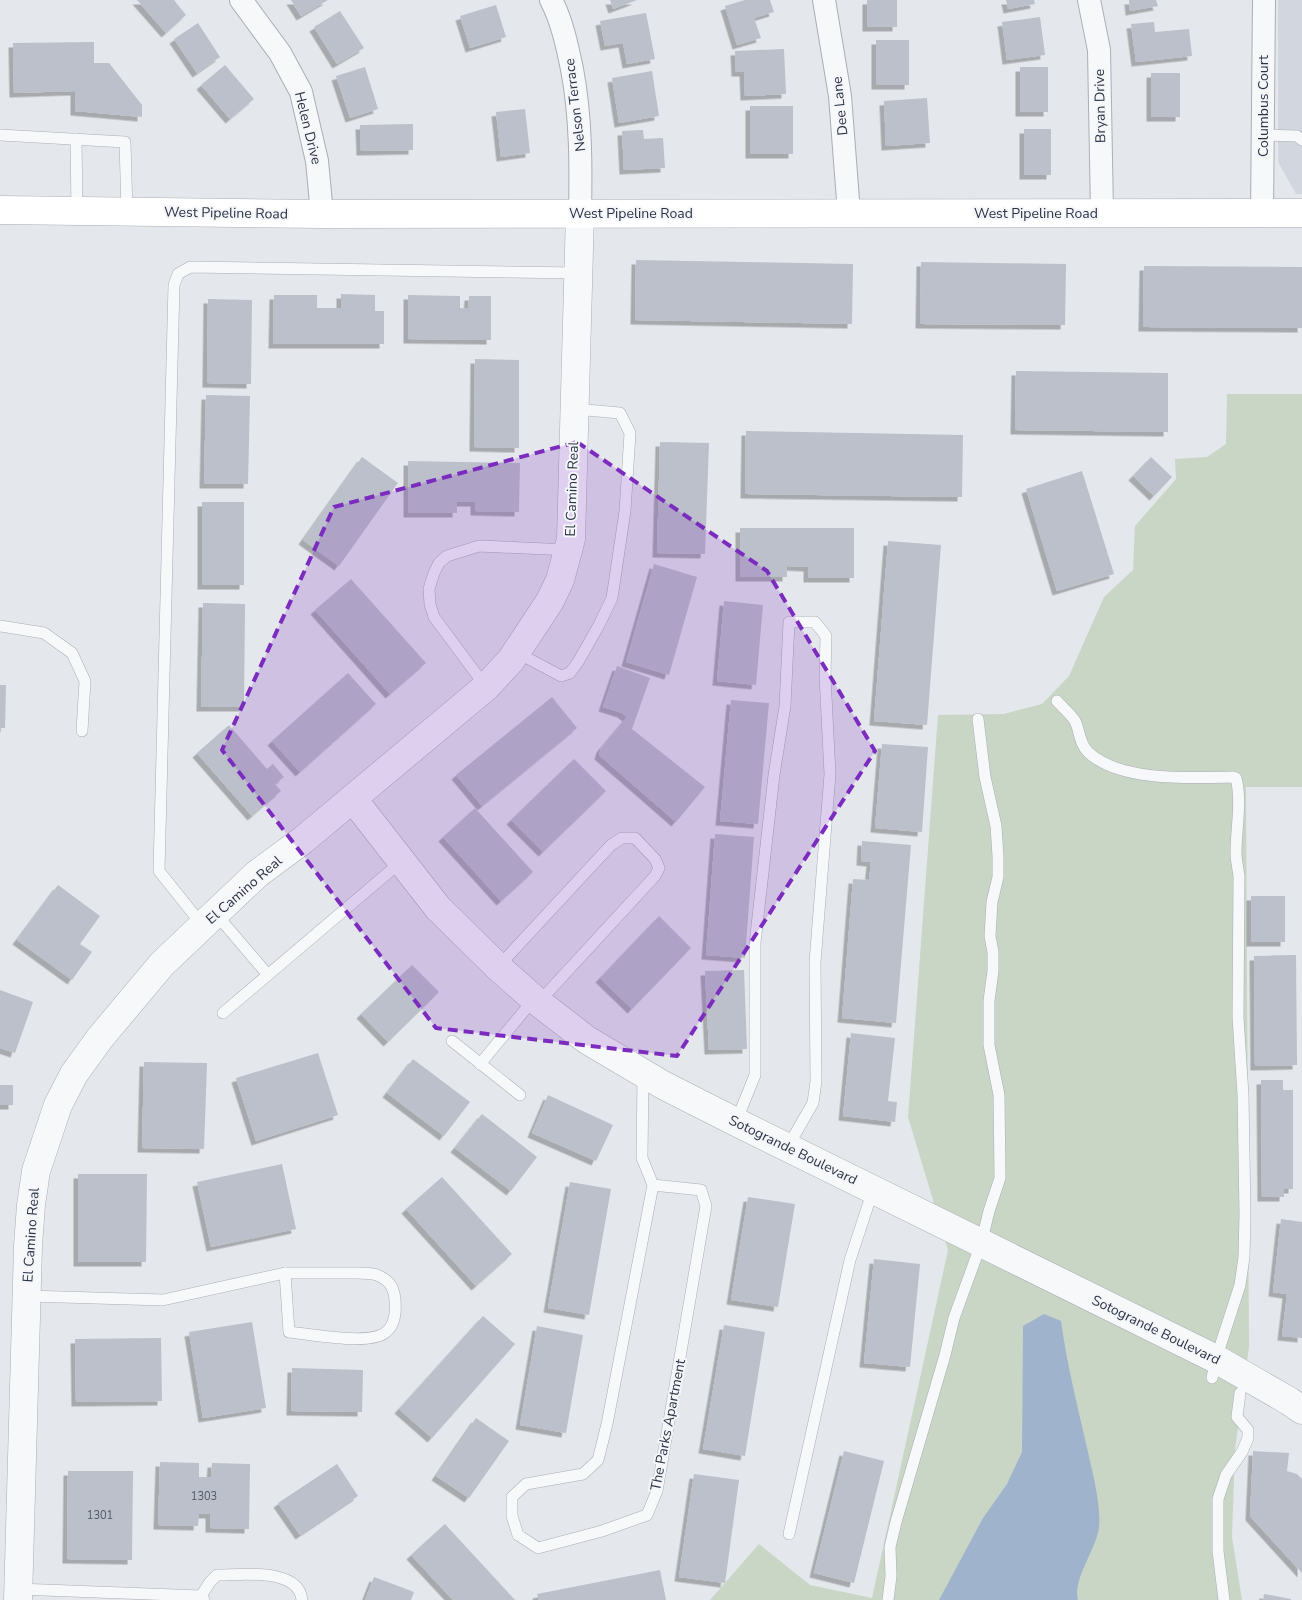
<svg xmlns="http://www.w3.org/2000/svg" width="1302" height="1600" viewBox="0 0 1302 1600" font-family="'Nunito Sans',sans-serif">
<defs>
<filter id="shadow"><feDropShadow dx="-4.5" dy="4.5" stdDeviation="0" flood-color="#0004"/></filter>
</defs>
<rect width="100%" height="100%" fill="#e4e7ec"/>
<polygon fill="#d2d6de" points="1278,0 1302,0 1302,194 1296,194 1278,162"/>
<polygon fill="#c9d6c5" points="1227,394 1302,394 1302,787 1246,787 1249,1347 1235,1449 1232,1537 1242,1600 710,1600 759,1544 810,1585 872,1598 948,1250 908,1117 938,715 1004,714 1042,704 1069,676 1104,597 1133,570 1135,526 1176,479 1175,459 1207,457 1226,444"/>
<path fill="#9fb4cc" d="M1044,1314L1061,1321C1067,1365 1078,1408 1088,1452C1093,1475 1101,1504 1099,1527C1097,1548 1072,1580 1078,1600H939L983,1518L1007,1484L1022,1452L1023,1326Z"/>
<g fill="#bbc0ca" filter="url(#shadow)">
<polygon points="137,0 174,0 186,15 166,33"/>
<polygon points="291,0 328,0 301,16"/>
<polygon points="610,0 637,0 613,9"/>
<polygon points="745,0 770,0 774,12 754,18 761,38 737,45 725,6"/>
<rect x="867" y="0" width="30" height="27"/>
<polygon points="1006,0 1034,0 1035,4 1008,9"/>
<polygon points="1129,0 1156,0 1158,6 1130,11"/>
<polygon points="496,5 506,37 470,48 460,16"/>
<polygon points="340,11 364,48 337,64 314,27"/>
<polygon points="646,13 655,59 627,64 623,43 605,46 600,21"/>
<polygon points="1040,17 1045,55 1007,60 1002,22"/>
<polygon points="1154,22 1155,32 1189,29 1192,56 1136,62 1131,24"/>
<polygon points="198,23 220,57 197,73 174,39"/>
<rect x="876" y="40" width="33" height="45"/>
<polygon points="94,42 94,63 109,63 142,105 142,117 75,111 75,91 14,93 13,43"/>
<polygon points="784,49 786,94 745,96 744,72 736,72 735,51"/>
<polygon points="225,65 254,99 230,119 201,85"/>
<polygon points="365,67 378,109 350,118 336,76"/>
<rect x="1020" y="67" width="28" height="45"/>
<polygon points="652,71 659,116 619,123 612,78"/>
<rect x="1151" y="73" width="29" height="44"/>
<polygon points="927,98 930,143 886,146 884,101"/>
<rect x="750" y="106" width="43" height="48"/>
<polygon points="525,109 530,153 501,157 496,112"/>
<polygon points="413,124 413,150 361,151 360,125"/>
<rect x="1024" y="129" width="27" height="46"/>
<polygon points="643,130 644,139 663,138 665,168 624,170 622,131"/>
<polygon points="636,260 853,264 852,324 635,320"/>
<polygon points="921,262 1066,264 1065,325 920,324"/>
<polygon points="1144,266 1302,267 1302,328 1143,327"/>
<polygon points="341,294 375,295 375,311 384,311 384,344 273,344 274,295 317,295 317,308 341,308"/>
<polygon points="408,295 460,296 460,308 468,309 469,296 491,296 491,340 408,339"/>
<polygon points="208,299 252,300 251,384 207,383"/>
<polygon points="475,359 519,360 519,448 474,447"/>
<polygon points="1016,371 1168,373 1168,432 1015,430"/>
<polygon points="206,395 250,396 248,484 204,484"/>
<polygon points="746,431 963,435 962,497 745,494"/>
<polygon points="660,442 709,443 705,554 657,553"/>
<polygon points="362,457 398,483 339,566 303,540"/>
<polygon points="1151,457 1172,477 1154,496 1133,476"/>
<polygon points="408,461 520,463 519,512 475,511 475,502 457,502 457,513 408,513"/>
<polygon points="1082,471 1114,574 1057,591 1026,489"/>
<rect x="202" y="502" width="42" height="83"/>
<polygon points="740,528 854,528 854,578 808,578 808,567 787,566 787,577 740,577"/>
<polygon points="888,541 941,545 927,725 874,721"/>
<polygon points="654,564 697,577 669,675 626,662"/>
<polygon points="351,579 426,663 390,694 315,610"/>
<polygon points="724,601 763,605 756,685 717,681"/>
<polygon points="203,603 245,604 244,707 201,707"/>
<polygon points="617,666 650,678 632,729 705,787 676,822 599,755 601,748 627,717 622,713 603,707"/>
<polygon points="348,673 376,704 300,772 272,741"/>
<polygon points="0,685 6,685 5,728 0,728"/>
<polygon points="552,697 577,728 482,806 456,775"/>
<polygon points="731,700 769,703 758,824 720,821"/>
<polygon points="229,725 267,769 273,764 284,777 275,784 281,791 252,816 197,753"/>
<polygon points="882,744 928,747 922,832 875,828"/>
<polygon points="574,759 606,791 543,852 511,820"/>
<polygon points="475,808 533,872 501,901 443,837"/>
<polygon points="715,834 754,837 745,958 706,955"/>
<polygon points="862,841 911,845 896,1023 842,1018 853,879 869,880 871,862 861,861"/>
<polygon points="58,885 100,916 80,944 92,952 72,980 17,940"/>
<rect x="1251" y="896" width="34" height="46"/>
<polygon points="659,916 691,948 632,1009 600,978"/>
<polygon points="1296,955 1297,1065 1255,1066 1254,956"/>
<polygon points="412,965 439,992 388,1042 361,1014"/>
<polygon points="744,970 747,1049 709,1050 705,971"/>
<polygon points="0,990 33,1002 15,1053 0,1048"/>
<polygon points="851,1033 895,1038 888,1101 897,1102 895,1122 843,1116"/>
<polygon points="318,1053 338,1115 256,1141 236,1078"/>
<polygon points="413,1059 470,1102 444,1136 387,1093"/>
<polygon points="144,1062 207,1063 204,1149 142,1148"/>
<polygon points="1261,1080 1283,1080 1283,1090 1293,1090 1293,1189 1284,1189 1284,1197 1262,1197"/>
<rect x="0" y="1085" width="13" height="20"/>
<polygon points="548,1095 613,1125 596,1161 532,1133"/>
<polygon points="482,1114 537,1157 511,1191 455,1148"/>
<polygon points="282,1164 296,1229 211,1247 197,1182"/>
<polygon points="78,1174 147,1174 146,1262 78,1262"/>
<polygon points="442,1177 512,1254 476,1286 406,1209"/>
<polygon points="570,1182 611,1189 589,1315 548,1308"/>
<polygon points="748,1197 795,1204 778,1307 731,1300"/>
<polygon points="1281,1219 1302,1222 1302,1338 1282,1336 1287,1294 1273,1292"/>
<polygon points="874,1259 920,1264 910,1367 864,1363"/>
<polygon points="483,1316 515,1344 432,1438 399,1409"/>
<polygon points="252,1322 266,1408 203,1418 189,1332"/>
<polygon points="724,1325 765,1332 745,1456 703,1449"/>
<polygon points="537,1326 583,1335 566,1433 520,1425"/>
<polygon points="161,1338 162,1401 76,1402 75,1339"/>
<polygon points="292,1368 363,1370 362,1412 291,1411"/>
<polygon points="476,1418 509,1441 469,1498 436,1476"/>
<polygon points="844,1451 884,1461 854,1583 814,1573"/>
<polygon points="1253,1451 1289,1453 1287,1471 1297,1474 1302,1479 1302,1573 1250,1516"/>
<polygon points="160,1462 199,1463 199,1477 211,1477 212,1463 250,1464 249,1529 210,1528 210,1514 199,1514 198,1526 158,1525"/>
<polygon points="337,1464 358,1496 300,1535 278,1503"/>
<polygon points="68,1471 133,1471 132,1560 67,1559"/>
<polygon points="694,1474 739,1480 725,1583 679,1577"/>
<polygon points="445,1524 515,1600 453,1600 411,1555"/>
<polygon points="660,1570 666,1600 539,1600 537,1594"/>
<polygon points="374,1577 414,1592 411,1600 365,1600"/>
<polygon points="1264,1594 1291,1599 1291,1600 1263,1600"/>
</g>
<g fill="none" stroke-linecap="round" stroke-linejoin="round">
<defs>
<g id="service">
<polyline points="0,135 125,142 127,211"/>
<polyline points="1263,135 1297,136 1302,140"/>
<polyline points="76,139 77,211"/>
<polyline points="0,626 44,633 72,653 85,681 82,731"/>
<polyline points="516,652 561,676 570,673 578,662 599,625 612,598 625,511 630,433 620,413 575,409"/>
<polyline points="486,687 434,617 430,604 429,589 434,573 439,563 447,556 479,546 569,550"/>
<path d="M1057,701C1062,707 1071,714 1075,721C1080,731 1079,743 1088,752C1119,782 1192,778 1233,777L1236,778C1242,802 1236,828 1236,853C1236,860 1238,868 1239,876L1238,1017L1243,1095L1245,1214L1244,1257L1240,1285L1216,1359L1212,1378"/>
<polyline points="216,914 268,975"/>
<polyline points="203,926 159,871 174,285 178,274 190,267 579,273"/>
<polyline points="498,967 611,845 622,838 635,838 655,859 659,868 655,876 538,1003"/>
<polyline points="223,1013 402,861"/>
<polyline points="452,1041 520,1095"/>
<polyline points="480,1064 534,999"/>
<polyline points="643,1075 642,1158 653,1185 607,1424 598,1460 583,1474 526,1484 512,1497 512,1516 518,1535 538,1548 602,1531 647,1515 657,1491 706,1206 701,1190 653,1185"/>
<polyline points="736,1122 755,1075 755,943 774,775 785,706 789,622 815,622 826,636 825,676 830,774 815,962 816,1081 813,1103 787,1148"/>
<path d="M285,1273C306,1273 326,1273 347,1273C356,1273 368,1272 377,1275C389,1280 394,1287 395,1300C396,1311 395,1325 386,1332C371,1346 309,1334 289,1332Z"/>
<polyline points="27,1296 163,1300 285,1273"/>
<polyline points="789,1534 850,1260 873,1190"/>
<polyline points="18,1589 201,1596"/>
<path d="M204,1600L201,1596L210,1582L217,1575C240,1575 299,1567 302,1600"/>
<polyline points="888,1600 891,1576 890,1547 896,1522 945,1355 954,1318 981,1244 989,1211 1000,1178 999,1095 989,1045 989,1001 993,971 993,952 990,936 992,902 998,877 998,856 996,826 985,777 978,719"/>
<polyline points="1224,1600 1218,1551 1218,1499 1226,1475 1242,1452 1248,1438 1248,1430 1237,1417 1240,1393"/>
</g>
<g id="minor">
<polyline points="241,0 280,53 301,92 317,161 322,214"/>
<path d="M551,0C562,21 567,45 572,69C581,117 581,165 580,213"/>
<polyline points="824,0 840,96 849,213"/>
<polyline points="1089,0 1099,50 1102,213"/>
<polyline points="1262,213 1264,0"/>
</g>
<g id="tertiary">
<polyline points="353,799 438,908 498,967 534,999 587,1040 663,1085 736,1122 1216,1359 1289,1401 1302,1410"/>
<polyline points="18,1600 28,1246 31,1205 36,1171 58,1105 74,1074 100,1038 162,964 257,874 303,840 486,687 511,660 550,601 560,580 571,539 580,213"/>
</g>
<polyline id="secondary" points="0,210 322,214 1302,213"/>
</defs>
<use href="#service" stroke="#a9aeb7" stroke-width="12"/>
<use href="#minor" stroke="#a9aeb7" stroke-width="24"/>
<use href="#tertiary" stroke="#a9aeb7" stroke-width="29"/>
<use href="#secondary" stroke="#a9aeb7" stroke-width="29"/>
<use href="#service" stroke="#f7f8fa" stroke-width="11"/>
<use href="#minor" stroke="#f7f8fa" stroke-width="22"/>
<use href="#tertiary" stroke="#f7f8fa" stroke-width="28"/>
<use href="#secondary" stroke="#fff" stroke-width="28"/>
</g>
<path fill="#7b2cbf" fill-opacity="0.2" stroke="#7b2cbf" stroke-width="4" stroke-dasharray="10 6" stroke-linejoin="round" d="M577,442L767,571L875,751L677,1056L436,1028L222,750L334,507Z"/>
<g text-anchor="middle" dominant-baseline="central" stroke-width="4" stroke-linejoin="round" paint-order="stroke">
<g font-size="11" fill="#4f5766">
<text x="204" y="1496">1303</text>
<text x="100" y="1515">1301</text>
</g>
<g font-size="14" fill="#2b3445" stroke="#f4f6f9">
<text transform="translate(575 105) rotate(-97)">Nelson Terrace</text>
<text transform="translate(840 106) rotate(-96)">Dee Lane</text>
<text transform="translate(1100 106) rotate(-91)">Bryan Drive</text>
<text transform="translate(1263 106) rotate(-90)">Columbus Court</text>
<text transform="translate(308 128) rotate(76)">Helen Drive</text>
<text transform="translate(226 213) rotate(1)">West Pipeline Road</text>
<text x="631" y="213">West Pipeline Road</text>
<text x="1036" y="213">West Pipeline Road</text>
<text transform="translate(572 489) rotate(-88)">El Camino Real</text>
<text transform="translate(244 890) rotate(-41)">El Camino Real</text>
<text transform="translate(793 1150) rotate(26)">Sotogrande Boulevard</text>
<text transform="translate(31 1235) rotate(-86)">El Camino Real</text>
<text transform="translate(1156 1330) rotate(26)">Sotogrande Boulevard</text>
<text transform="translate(668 1425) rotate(-79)">The Parks Apartment</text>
</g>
</g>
</svg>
